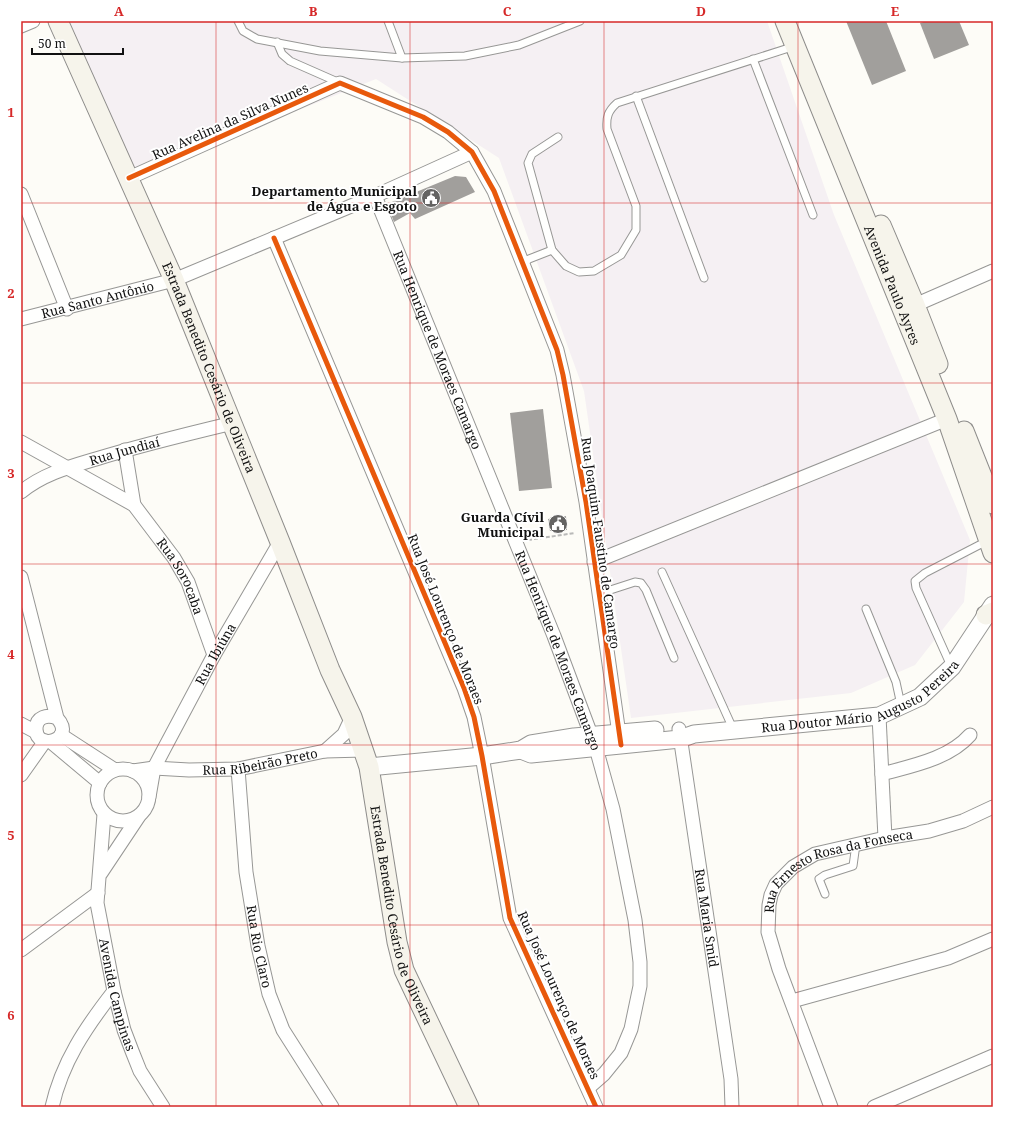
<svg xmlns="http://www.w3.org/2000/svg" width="1014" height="1128" viewBox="0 0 1014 1128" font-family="'Noto Serif',serif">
<rect width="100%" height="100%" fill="#fdfcf7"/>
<polygon fill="#f5f0f3" points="65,21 767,21 834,215 970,540 964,602 915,665 851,693 631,718 584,391 499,158 376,79 135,176"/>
<g fill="#a19f9c">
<polygon points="846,21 886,21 906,71 872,85"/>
<polygon points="927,21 959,21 969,45 934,59 920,23"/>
<polygon points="455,176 466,177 475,192 415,219 410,213 394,222 387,204"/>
<polygon points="543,409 552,488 519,491 510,413"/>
<polygon points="566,516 567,530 550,531 548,519"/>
</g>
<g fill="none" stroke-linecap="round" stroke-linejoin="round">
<defs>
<g id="service">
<polyline points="238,21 243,31 257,39 320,51 402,58 465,56 519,45 580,21"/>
<polyline points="388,21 402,58"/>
<polyline points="277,42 282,54 290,61 340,83"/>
<polyline points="753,59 813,215"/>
<polyline points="636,96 704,278"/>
<path d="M558,137L532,154L528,163L552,250L566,266L579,272L594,271L621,255L636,230V206L607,129C606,117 608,111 617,103L795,46"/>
<polyline points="523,263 529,259 552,250"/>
<polyline points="662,572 734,731"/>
<polyline points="598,594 635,582 641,583 646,590 674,658"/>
<polyline points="866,609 896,682 901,705"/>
<polyline points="951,666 916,588 915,581 925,573 987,541"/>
<polyline points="825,894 819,879 825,875 853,866 856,844"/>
</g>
<g id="minor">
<polyline points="21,26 33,21"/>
<polyline points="129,178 340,83 423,117 448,132 472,152 494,191 557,350 563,375 586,502 620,741"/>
<polyline points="21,194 67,309"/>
<path id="s1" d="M375,196L554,636L596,748L613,809L635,920L640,962V986L631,1029L621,1053L604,1074L588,1088"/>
<polyline points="274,238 464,688 474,717 482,756 510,918 596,1107"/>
<polyline points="915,305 993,271"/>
<path id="s2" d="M21,319L174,280L375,196L472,152"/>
<path id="s3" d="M21,442L134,505L174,558L188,582L214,655"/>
<polyline points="125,450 134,505"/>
<path id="s4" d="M21,492C43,474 69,467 96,459C141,445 187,434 233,423"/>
<polyline points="594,562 947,419"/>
<path d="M21,577L57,718C77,740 36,752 36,729C36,717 47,714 57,718"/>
<polyline points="879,716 885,838"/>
<polyline points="21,724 36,732"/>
<path id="s5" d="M679,729L731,1079L732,1107"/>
<polyline points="61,735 115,770"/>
<polyline points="51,742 100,783"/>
<polyline points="325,751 344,734 352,717"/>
<path id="s6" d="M238,769L246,872L258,946L269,994L283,1030L332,1107"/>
<circle cx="123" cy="795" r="26"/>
<path id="s7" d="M133,771L154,768L189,770L238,769L325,751L364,750"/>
<path d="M882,774C911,766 949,759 970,735"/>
<polyline points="21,775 45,741"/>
<path id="s8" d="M149,797L154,768L164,749L214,655L280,542"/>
<path id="s9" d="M104,814L97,903L114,991L124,1030L132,1051L140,1071L163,1107"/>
<polyline points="101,873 139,816"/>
<polyline points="21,950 98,893"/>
<polyline points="792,1001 948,958 993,939"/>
<path d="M52,1107C62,1062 86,1027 114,991"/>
<path id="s10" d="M831,1107L779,969L768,932L769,905L771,895L776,884L793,867L815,854L885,838L929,831L963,821L993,807"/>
<polyline points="874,1107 993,1056"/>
</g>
<g id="tertiary">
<path id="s11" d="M521,750L531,754L680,739L694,734L879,716L920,697L952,667L993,605"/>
<polyline points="369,767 482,756 521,750 531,744 574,737 655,730"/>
</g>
<g id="secondary">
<path id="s12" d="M58,21L174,280L280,542L330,670L352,717L369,767L397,942L404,970L469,1107"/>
<path id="s13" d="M785,21L947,419L993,553"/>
<polyline points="881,225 915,305 938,364"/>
<polyline points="964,431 993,504"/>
<polyline points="986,615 993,612"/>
</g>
</defs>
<use href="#service" stroke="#979795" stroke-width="9"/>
<use href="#minor" stroke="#979795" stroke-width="15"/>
<use href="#tertiary" stroke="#979795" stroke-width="19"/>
<use href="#secondary" stroke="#8e8d8b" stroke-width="21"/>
<polyline stroke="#b9b9b8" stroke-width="2" stroke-dasharray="4 2" stroke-linecap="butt" points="528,540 575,533"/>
<use href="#service" stroke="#fffffe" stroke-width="7"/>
<use href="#minor" stroke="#fffffe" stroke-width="13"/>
<use href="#tertiary" stroke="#fffffe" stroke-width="17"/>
<use href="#secondary" stroke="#f6f4eb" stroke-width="19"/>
<defs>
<g id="cycleway">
<polyline points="129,178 340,83 423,117 448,132 472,152 494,191 557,350 563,375 586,502 621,745"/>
<polyline points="274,238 464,688 474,717 482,756 510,918 596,1107"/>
</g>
</defs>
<use href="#cycleway" stroke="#fff" stroke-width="8"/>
<use href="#cycleway" stroke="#e8590c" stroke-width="5"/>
</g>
<path fill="none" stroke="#d62828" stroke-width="1" stroke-opacity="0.55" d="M216,21V1107M410,21V1107M604,21V1107M798,21V1107M21,203H993M21,383H993M21,564H993M21,745H993M21,925H993"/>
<defs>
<symbol id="civic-disc" viewBox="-11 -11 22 22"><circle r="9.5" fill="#646362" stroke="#fff"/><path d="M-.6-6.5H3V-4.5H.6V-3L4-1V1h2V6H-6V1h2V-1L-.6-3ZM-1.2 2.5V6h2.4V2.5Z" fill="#fff"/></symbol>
</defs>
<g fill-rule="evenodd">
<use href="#civic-disc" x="420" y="187" width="22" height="22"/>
<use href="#civic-disc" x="547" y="513" width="22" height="22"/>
</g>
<g text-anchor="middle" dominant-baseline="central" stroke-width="4" stroke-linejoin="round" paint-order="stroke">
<g font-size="13" fill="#111" stroke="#fff">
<text transform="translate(230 121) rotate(-24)">Rua Avelina da Silva Nunes</text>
<text stroke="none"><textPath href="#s13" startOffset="285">Avenida Paulo Ayres</textPath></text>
<text stroke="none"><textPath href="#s2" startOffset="79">Rua Santo Antônio</textPath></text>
<text stroke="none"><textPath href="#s1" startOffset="166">Rua Henrique de Moraes Camargo</textPath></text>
<text stroke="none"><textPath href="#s12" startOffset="378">Estrada Benedito Cesário de Oliveira</textPath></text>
<text stroke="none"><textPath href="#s4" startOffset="112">Rua Jundiaí</textPath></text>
<text transform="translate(601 543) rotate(82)">Rua Joaquim Faustino de Camargo</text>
<text stroke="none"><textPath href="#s3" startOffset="215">Rua Sorocaba</textPath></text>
<text transform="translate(446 619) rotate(68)">Rua José Lourenço de Moraes</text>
<text stroke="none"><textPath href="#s1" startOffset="490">Rua Henrique de Moraes Camargo</textPath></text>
<text stroke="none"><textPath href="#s8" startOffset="159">Rua Ibiúna</textPath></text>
<text stroke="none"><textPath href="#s11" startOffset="350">Rua Doutor Mário Augusto Pereira</textPath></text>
<text stroke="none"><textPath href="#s7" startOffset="128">Rua Ribeirão Preto</textPath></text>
<text stroke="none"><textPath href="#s10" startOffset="295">Rua Ernesto Rosa da Fonseca</textPath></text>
<text stroke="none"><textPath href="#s12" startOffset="961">Estrada Benedito Cesário de Oliveira</textPath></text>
<text stroke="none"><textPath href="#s5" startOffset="191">Rua Maria Smid</textPath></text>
<text stroke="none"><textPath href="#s6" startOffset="179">Rua Rio Claro</textPath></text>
<text stroke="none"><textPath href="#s9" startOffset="183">Avenida Campinas</textPath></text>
<text transform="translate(559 995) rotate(66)">Rua José Lourenço de Moraes</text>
</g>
<g font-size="13" font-weight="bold" fill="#111" stroke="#fff" text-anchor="end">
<text x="417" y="191">Departamento Municipal<tspan x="417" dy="15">de Água e Esgoto</tspan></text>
<text x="544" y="517">Guarda Cívil<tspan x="544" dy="15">Municipal</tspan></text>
</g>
</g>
<rect width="1014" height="1128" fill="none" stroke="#ffffff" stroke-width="44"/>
<path d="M32 48v6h91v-6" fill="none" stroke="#111111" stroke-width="2"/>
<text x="38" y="48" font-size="12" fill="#111111" stroke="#ffffff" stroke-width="3" paint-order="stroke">50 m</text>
<rect x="22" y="22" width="970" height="1084" fill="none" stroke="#d62828" stroke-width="1.5"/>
<g font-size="13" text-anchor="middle" font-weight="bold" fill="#d62828">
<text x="119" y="16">A</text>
<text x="313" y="16">B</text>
<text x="507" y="16">C</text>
<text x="701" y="16">D</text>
<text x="895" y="16">E</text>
<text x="11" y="117">1</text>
<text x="11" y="298">2</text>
<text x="11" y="478">3</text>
<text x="11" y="659">4</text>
<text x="11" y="840">5</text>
<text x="11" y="1020">6</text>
</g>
</svg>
